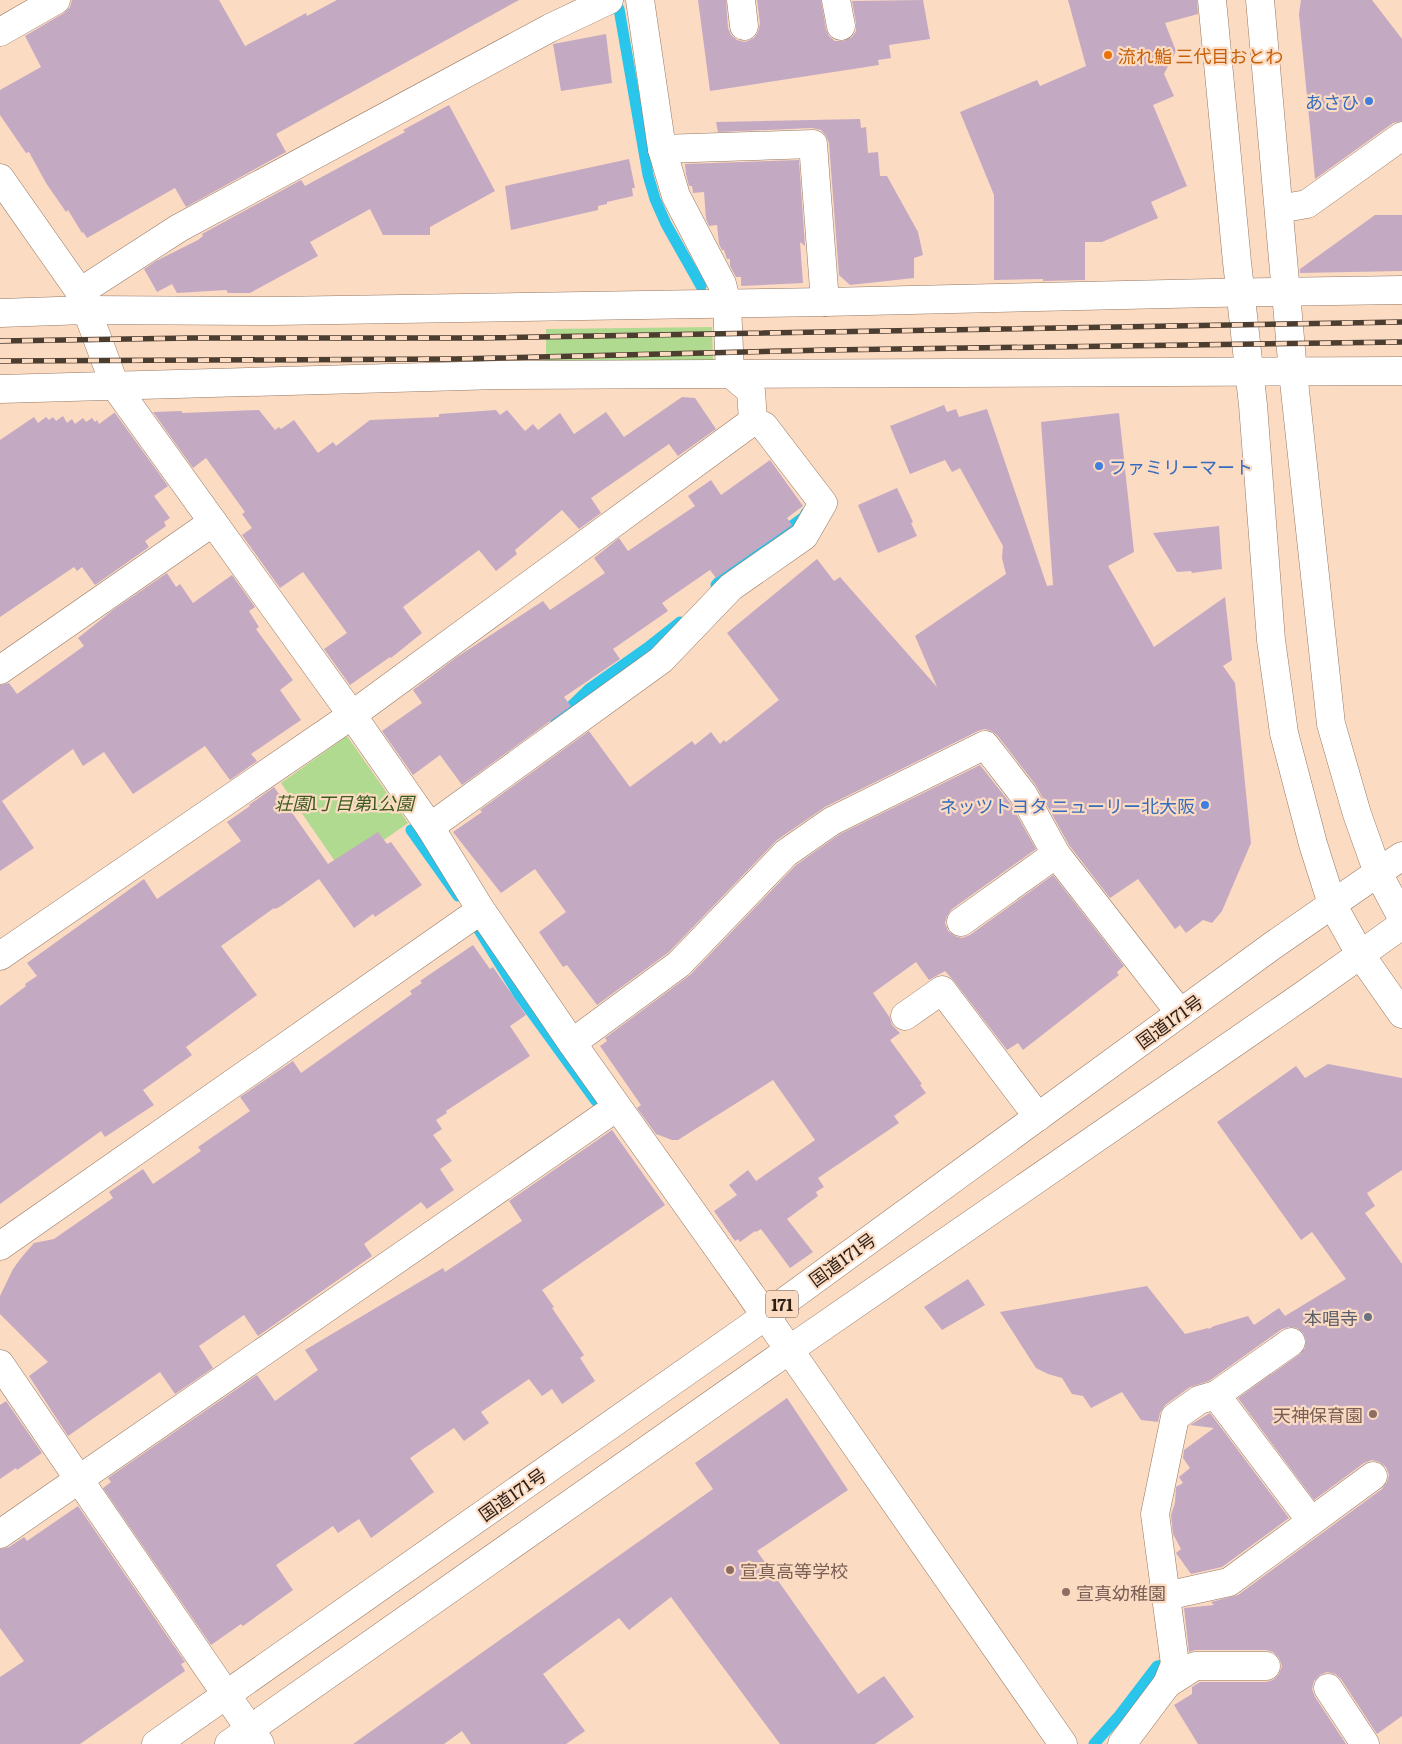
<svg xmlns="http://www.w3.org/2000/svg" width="1402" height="1744" viewBox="0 0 1402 1744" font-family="Literata,'Noto Sans JP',serif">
<rect width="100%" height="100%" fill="#fcdbc3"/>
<g fill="#b0da8f">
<polygon points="712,327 713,360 546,362 546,329"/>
<polygon points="347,736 408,823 341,870 281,783"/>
</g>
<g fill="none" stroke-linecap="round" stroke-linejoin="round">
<g stroke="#2ac5ea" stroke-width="11">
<polyline points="619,9 648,175 655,199 666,224 701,286"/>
<polyline points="716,585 727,573 804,517 806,513"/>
<polyline points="556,721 589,689 647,648 680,622"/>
<polyline points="411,830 458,896"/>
<polyline points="476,925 519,995 596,1101"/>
<polyline points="1094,1744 1118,1717 1157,1666 1174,1662"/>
</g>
</g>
<g fill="#c4a9c3">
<polygon points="72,0 219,0 245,46 306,13 307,16 337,0 519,0 276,134 286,152 186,207 175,188 87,238 83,232 82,233 68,210 66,212 46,183 29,152 26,153 0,115 0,90 41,67 25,36 64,13 70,7"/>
<polygon points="698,0 726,0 728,28 731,35 737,40 745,42 754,38 758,32 760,24 757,0 821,0 826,29 829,36 835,41 843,41 852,37 856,31 856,23 852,1 923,0 930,39 889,45 891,58 878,60 879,65 710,91"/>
<polygon points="1068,0 1197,0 1198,14 1165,23 1176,51 1164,74 1174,96 1153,105 1187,186 1151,202 1158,218 1102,242 1085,242 1085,280 1043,281 1043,279 994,280 994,195 960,112 1037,80 1040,86 1086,66"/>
<polygon points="1301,0 1372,0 1402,39 1402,121 1393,123 1315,179 1299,14"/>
<polygon points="606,34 612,83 561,91 553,44"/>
<polygon points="449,105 495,191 430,227 430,235 383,235 370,209 310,242 318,256 250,293 228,293 226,290 177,293 172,284 157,292 144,269 156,261 198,240 203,236 202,234 301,180 305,186 405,132 403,130"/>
<polygon points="860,119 861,128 866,127 868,153 878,152 880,176 887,176 918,232 923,255 914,258 914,278 850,285 839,275 829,143 826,136 821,130 812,128 718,132 716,122"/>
<polygon points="629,159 635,188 632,188 633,196 607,202 607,204 598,206 598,210 511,230 505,186"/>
<polygon points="799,160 805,246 800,242 803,283 741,286 741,277 736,277 730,266 730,259 727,259 724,250 722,250 719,244 717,225 709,226 706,219 704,192 693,193 692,186 689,186 686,174 685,164"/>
<polygon points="1375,215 1402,215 1402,271 1300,273 1300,269"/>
<polygon points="682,397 695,398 716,429 678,456 669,444 591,498 601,513 579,529 562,510 515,550 517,554 496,571 479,550 403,607 422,633 391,658 390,657 350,685 324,649 347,633 303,572 280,588 242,535 252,528 242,514 245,512 206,458 193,468 153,412 182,411 182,413 259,410 275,430 279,427 281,429 294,420 318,453 333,442 336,446 370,420 439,417 439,414 496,410 500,415 507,410 525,431 533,424 538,430 560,413 574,434 606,412 624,437"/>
<polygon points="944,405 947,412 956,409 959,417 987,409 1047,586 1053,585 1041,422 1119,413 1134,552 1108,566 1154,647 1225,597 1232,660 1223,666 1235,683 1251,843 1222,911 1212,923 1203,920 1186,933 1180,925 1175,929 1138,879 1110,898 1069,845 1035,784 997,735 991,731 985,729 978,731 825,807 777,840 669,952 597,1005 567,965 563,967 539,932 566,912 535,869 501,893 453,832 482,812 480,810 589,731 630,787 692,741 695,745 711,732 720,744 724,740 726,742 779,700 727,633 817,559 834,581 840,577 937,687 915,636 1006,574 1002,558 1003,546 960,468 952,472 945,460 910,474 890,426"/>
<polygon points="114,413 115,413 168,486 154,496 170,518 164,522 166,526 145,541 149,547 95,585 82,567 77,571 74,567 0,617 0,440 34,417 38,423 46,417 49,420 53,417 56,421 63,416 67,423 72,419 75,424 83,418 86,422 92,418 95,422 97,420 99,424"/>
<polygon points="770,460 803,506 787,518 792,525 716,578 710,570 662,603 668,611 613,649 620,659 564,697 571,706 462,785 440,755 413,775 382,731 422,703 413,690 457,657 543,601 550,610 605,573 594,558 619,538 628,551 695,506 688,496 711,480 721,495"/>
<polygon points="897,488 913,522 911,523 917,536 878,553 858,505"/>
<polygon points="1219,526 1222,569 1192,573 1191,571 1177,572 1153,533"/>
<polygon points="167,573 176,587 180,584 193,603 232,575 255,607 249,611 259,627 256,629 293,680 280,690 301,720 251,754 257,761 230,780 205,746 133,794 104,752 83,766 73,749 2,801 34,848 0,871 0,685 9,683 17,694 84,646 78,638 113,610"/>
<polygon points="980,765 1010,803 1036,849 952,909 947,916 945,923 948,931 955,936 962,938 970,935 1053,875 1124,966 1118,971 1117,973 1119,975 1023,1050 1018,1043 1007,1050 954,981 945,971 929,980 916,962 873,993 890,1018 892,1025 900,1033 890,1040 922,1084 920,1085 926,1093 894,1116 899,1123 818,1178 824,1187 816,1192 818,1196 787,1219 813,1252 790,1268 761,1229 756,1232 755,1231 740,1242 738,1239 735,1241 714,1211 737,1195 729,1185 748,1170 756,1181 815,1140 773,1080 678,1140 672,1140 656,1134 637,1108 641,1105 600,1046 607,1041 605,1038 690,975 796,865 840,834"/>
<polygon points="274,787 328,864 378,832 387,844 391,842 422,885 375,917 373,914 354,928 319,879 281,906 275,909 274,908 221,946 257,995 186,1047 192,1055 143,1090 154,1105 105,1137 101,1131 0,1204 0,1006 26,986 25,984 37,976 27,963 144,879 157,899 241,841 227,822 250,806 249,805"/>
<polygon points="473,945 490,969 493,967 526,1015 510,1026 530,1056 446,1111 447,1113 436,1120 442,1129 433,1135 452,1161 440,1169 454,1190 427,1209 421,1202 364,1244 372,1256 258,1336 244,1315 199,1346 213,1368 175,1394 160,1372 68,1436 29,1376 48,1362 0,1314 0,1296 13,1269 21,1258 34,1243 54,1239 113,1198 109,1192 143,1169 153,1184 201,1151 198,1147 250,1111 240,1097 293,1061 301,1073 412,994 410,991 422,983 420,981"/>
<polygon points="1328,1064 1402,1078 1402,1170 1367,1193 1375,1206 1365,1213 1402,1264 1402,1716 1377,1734 1341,1679 1335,1674 1327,1672 1320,1675 1314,1681 1312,1689 1315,1697 1346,1744 1198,1744 1174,1705 1192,1694 1192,1687 1200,1682 1266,1682 1273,1680 1279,1674 1282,1666 1279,1658 1273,1652 1266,1650 1195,1650 1189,1652 1184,1608 1214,1605 1211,1602 1238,1595 1382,1489 1387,1482 1389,1475 1386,1467 1379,1462 1372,1460 1364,1463 1314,1500 1238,1398 1300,1354 1305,1348 1306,1340 1303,1333 1297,1328 1289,1327 1282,1329 1209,1381 1190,1387 1165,1405 1160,1413 1158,1422 1141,1420 1122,1392 1091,1408 1083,1396 1072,1394 1062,1378 1048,1374 1036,1368 1000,1312 1147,1286 1185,1334 1208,1328 1209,1329 1214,1326 1248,1316 1254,1325 1279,1308 1285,1316 1346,1279 1312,1232 1301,1240 1217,1122 1296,1066 1305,1078"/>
<polygon points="612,1130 665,1205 542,1290 554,1307 552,1308 584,1355 580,1358 595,1381 562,1404 552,1389 542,1396 529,1379 481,1412 489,1423 464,1441 454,1428 410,1458 434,1492 371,1538 359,1519 338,1533 333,1526 276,1565 293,1590 243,1626 241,1624 211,1645 103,1488 111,1482 108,1478 257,1375 275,1401 318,1370 305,1350 443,1268 445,1272 522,1221 509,1201"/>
<polygon points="968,1279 985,1305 942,1330 924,1307"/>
<polygon points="787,1398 848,1490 757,1551 858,1694 884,1676 914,1717 875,1744 780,1744 671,1597 629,1630 619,1618 543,1674 585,1731 566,1744 471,1744 462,1731 444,1744 353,1744 713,1489 695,1463"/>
<polygon points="6,1401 42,1453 17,1470 16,1468 0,1479 0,1405"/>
<polygon points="1210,1413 1289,1518 1222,1567 1191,1574 1176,1553 1181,1549 1173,1534 1171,1515 1175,1503 1176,1487 1183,1483 1179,1477 1190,1468 1183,1458 1184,1450 1214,1428 1190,1425"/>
<polygon points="78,1506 185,1662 181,1664 185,1671 80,1744 0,1744 0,1677 24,1661 0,1628 0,1549 9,1547 24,1537 27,1541"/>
</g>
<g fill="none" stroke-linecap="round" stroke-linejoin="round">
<defs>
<g id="minor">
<polyline points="640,0 662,149 676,196 722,284 727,304 730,373 751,391 753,421"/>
<polyline points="741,0 744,26"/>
<polyline points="836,0 841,26"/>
<polyline points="1212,0 1237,262 1253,405 1271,640 1284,733 1313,844 1332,904 1360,954 1402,1014"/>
<polyline points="1260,0 1293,372 1331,724 1357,814 1378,873 1402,918"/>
<polyline points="0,32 56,0"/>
<polyline points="662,149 813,144 825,302"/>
<polyline points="0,178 80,292 115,386 352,715 430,827 481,910 572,1043 747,1289 1063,1744"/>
<polyline points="1279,209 1307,204 1402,136"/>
<polyline points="80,292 179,228 550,28 609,0"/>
<polyline points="0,313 86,310 274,311 825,302 1212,293 1402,290"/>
<polyline points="0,389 499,375 1402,371"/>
<polyline points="0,670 213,522"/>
<polyline points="430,827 661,660 731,587 804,536 823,503 764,426 753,421"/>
<polyline points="961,922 1056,854"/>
<polyline points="0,956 352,715 753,421"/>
<polyline points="905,1016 942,990 1038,1117"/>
<polyline points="572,1043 679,964 786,853 832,821 985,745 1023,794 1056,854 1180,1013"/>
<polyline points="0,1246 481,910"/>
<polyline points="0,1364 260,1744"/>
<polyline points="1216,1395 1311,1521"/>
<polyline points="0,1534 617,1107"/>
<polyline points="1166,1596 1229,1582 1373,1476"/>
<polyline points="1167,1684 1195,1666 1266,1666"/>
<polyline points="1328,1688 1365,1744"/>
<polyline points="1122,1744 1167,1684 1175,1664 1155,1514 1175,1417 1199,1400 1216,1395 1291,1342"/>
</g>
<g id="highway">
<polyline points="156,1744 747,1329 1272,946 1402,856"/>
<polyline points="229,1744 789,1350 1305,994 1402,925"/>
</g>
</defs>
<use href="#minor" stroke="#957863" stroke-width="29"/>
<use href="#highway" stroke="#957863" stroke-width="29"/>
<use href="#minor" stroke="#fff" stroke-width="28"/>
<use href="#highway" stroke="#fff" stroke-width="28"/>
<defs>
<g id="rail">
<polyline points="0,341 192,338 481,338 1402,322"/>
<polyline points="0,361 455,359 828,350 1402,342"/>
</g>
</defs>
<use href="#rail" stroke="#4c3d31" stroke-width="5.5"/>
<use href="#rail" stroke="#fcdbc3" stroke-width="4" stroke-dasharray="11" stroke-linecap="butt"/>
</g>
<circle fill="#e8710a" stroke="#fcdbc3" stroke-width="2" cx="1108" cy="55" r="5"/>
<g fill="#3f7fe0" stroke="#fcdbc3" stroke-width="2">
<circle cx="1369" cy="101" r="5"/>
<circle cx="1099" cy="466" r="5"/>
<circle cx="1205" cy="805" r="5"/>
</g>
<circle fill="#6b7280" stroke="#fcdbc3" stroke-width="2" cx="1368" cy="1317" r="5"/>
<g fill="#8d6e63" stroke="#fcdbc3" stroke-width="2">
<circle cx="1373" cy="1414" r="5"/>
<circle cx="730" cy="1570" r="5"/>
<circle cx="1066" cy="1592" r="5"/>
</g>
<g text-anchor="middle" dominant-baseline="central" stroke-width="4.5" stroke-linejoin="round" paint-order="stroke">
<rect fill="#fcdbc3" stroke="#6a574a" stroke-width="1" x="766" y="1290.5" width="32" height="27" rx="4"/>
<g font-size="16" font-weight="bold" fill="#2b1f16">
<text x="782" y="1304">171</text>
</g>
<g font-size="18" fill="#c56008" stroke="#fcdbc3" text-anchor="start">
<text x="1118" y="55">流れ鮨 三代目おとわ</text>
</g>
<g font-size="18" fill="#366cbe" stroke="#fcdbc3" text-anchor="end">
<text x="1359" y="101">あさひ</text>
<text x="1109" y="466" text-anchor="start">ファミリーマート</text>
<text x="1195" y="805">ネッツトヨタ ニューリー北大阪</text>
</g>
<g font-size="18" font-style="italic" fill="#3b5b1e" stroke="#fcdbc3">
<text x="344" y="802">荘園1丁目第1公園</text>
</g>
<g font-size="18" fill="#2b1f16" stroke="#fcdbc3">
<text transform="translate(1169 1021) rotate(-36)">国道171号</text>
<text transform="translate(842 1259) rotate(-36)">国道171号</text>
<text transform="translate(512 1494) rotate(-35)">国道171号</text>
</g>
<g font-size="18" fill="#5b616d" stroke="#fcdbc3" text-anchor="end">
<text x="1358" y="1317">本唱寺</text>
</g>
<g font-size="18" fill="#785e54" stroke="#fcdbc3" text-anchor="start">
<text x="1363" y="1414" text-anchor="end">天神保育園</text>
<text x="740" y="1570">宣真高等学校</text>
<text x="1076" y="1592">宣真幼稚園</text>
</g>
</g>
</svg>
